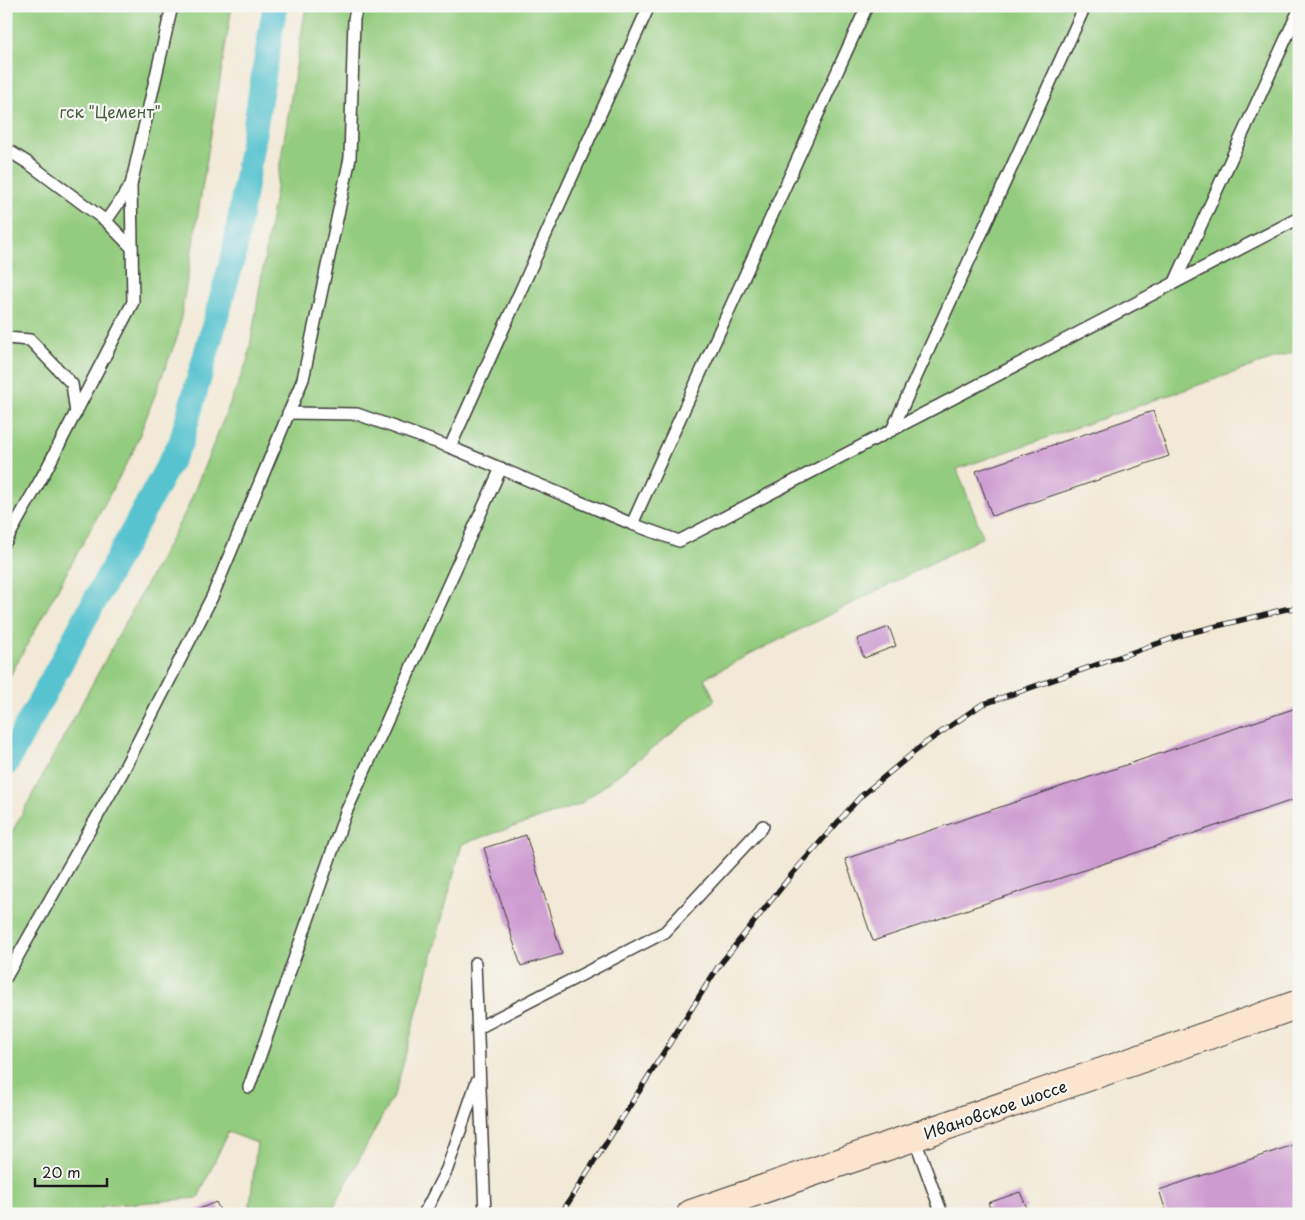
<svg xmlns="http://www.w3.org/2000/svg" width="1305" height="1220" viewBox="0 0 1305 1220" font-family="'Playpen Sans',sans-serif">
<rect width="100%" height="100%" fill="#f6f6f2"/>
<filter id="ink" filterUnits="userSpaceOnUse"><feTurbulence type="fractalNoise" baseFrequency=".02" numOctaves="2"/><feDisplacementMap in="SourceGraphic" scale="10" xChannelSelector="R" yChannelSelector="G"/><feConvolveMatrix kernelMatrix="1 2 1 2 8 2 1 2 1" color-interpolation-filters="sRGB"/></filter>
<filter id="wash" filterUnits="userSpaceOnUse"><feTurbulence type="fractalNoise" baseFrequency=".0096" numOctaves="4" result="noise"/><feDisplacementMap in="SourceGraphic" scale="20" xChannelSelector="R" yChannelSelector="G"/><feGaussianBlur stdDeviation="1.12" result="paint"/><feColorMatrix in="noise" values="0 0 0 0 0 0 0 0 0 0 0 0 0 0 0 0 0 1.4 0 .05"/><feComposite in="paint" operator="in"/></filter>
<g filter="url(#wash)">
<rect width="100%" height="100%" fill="#f2e9d6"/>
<g fill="#94cc7f" stroke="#58744e">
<polygon points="6,6 232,6 178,335 133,452 6,683"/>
<polygon points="306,6 1299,6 1299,350 957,469 983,537 704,678 715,700 579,805 462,844 396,1090 330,1214 249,1214 257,1143 228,1132 198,1198 102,1206 102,1214 6,1214 6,843 187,509 248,359"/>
</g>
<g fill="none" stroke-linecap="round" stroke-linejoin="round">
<polyline stroke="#56c3cf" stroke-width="25" points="6,764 181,442 234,254 275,6"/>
</g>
<g id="blocks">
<g fill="#ce9bd1">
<polygon points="1153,411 1169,456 992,516 976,471"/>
<polygon points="889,627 896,646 864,658 857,639"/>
<polygon points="1299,707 1299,798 873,941 845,859"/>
<polygon points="526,835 562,954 521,966 484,848"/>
<polygon points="1299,1143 1299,1214 1167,1214 1159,1190"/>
<polygon points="1020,1192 1027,1208 1012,1214 975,1214 990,1207 988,1203"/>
<polygon points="216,1202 222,1214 187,1214"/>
</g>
</g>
</g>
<g filter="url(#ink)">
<use href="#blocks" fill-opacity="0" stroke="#3c3b38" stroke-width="1"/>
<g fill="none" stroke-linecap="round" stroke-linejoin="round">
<defs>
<g id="lane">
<polyline points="6,149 28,163 106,221 132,248"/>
<polyline points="106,221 131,185"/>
<polyline points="1175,282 1299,10"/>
<polyline points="6,338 30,340 72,384 76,413"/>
<polyline points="288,413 357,414 450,447 632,524 679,541 1299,218"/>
<polyline points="892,430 1085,6"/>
<polyline points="450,447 649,6"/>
<polyline points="632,524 867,6"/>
<polyline points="6,541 46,470 133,302 131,185 172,6"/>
<polyline points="475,963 485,1214"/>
<polyline points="6,977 122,773 212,597 303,379 350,158 354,19 357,6"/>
<polyline points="478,1028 665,932 763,826"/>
<polyline points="249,1087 346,812 501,468"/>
<polyline points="914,1137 942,1214"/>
<polyline points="424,1214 447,1169 477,1081"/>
</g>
<polyline id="secondary" points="691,1214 1299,1004"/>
</defs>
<use href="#lane" stroke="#3c3b38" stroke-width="14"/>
<use href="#secondary" stroke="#3c3b38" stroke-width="30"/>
<use href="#lane" stroke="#fff" stroke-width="11"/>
<use href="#secondary" stroke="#fbe5cf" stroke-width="28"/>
<defs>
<polyline id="rail" points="561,1214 718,967 793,873 860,797 924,744 981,705 1185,634 1286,609 1299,608"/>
</defs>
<use href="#rail" stroke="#1c1c1c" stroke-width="5.5"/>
<use href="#rail" stroke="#f6f6f2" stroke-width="4" stroke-dasharray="11" stroke-linecap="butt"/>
</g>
</g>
<g text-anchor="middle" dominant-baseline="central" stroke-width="4.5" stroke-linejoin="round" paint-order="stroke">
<g font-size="16" fill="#465a3f" stroke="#f6f6f2">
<text x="110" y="111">гск "Цемент"</text>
</g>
<g font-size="16" fill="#1c1c1c" stroke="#f6f6f2">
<text transform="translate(995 1109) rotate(-19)">Ивановское шоссе</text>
</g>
</g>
<rect width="1305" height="1220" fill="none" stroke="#f6f6f2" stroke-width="25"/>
<path d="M35 1178v8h72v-8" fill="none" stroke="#1c1c1c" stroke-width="2.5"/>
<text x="42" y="1178" font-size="15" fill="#1c1c1c" stroke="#f6f6f2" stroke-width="4" paint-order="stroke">20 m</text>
</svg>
